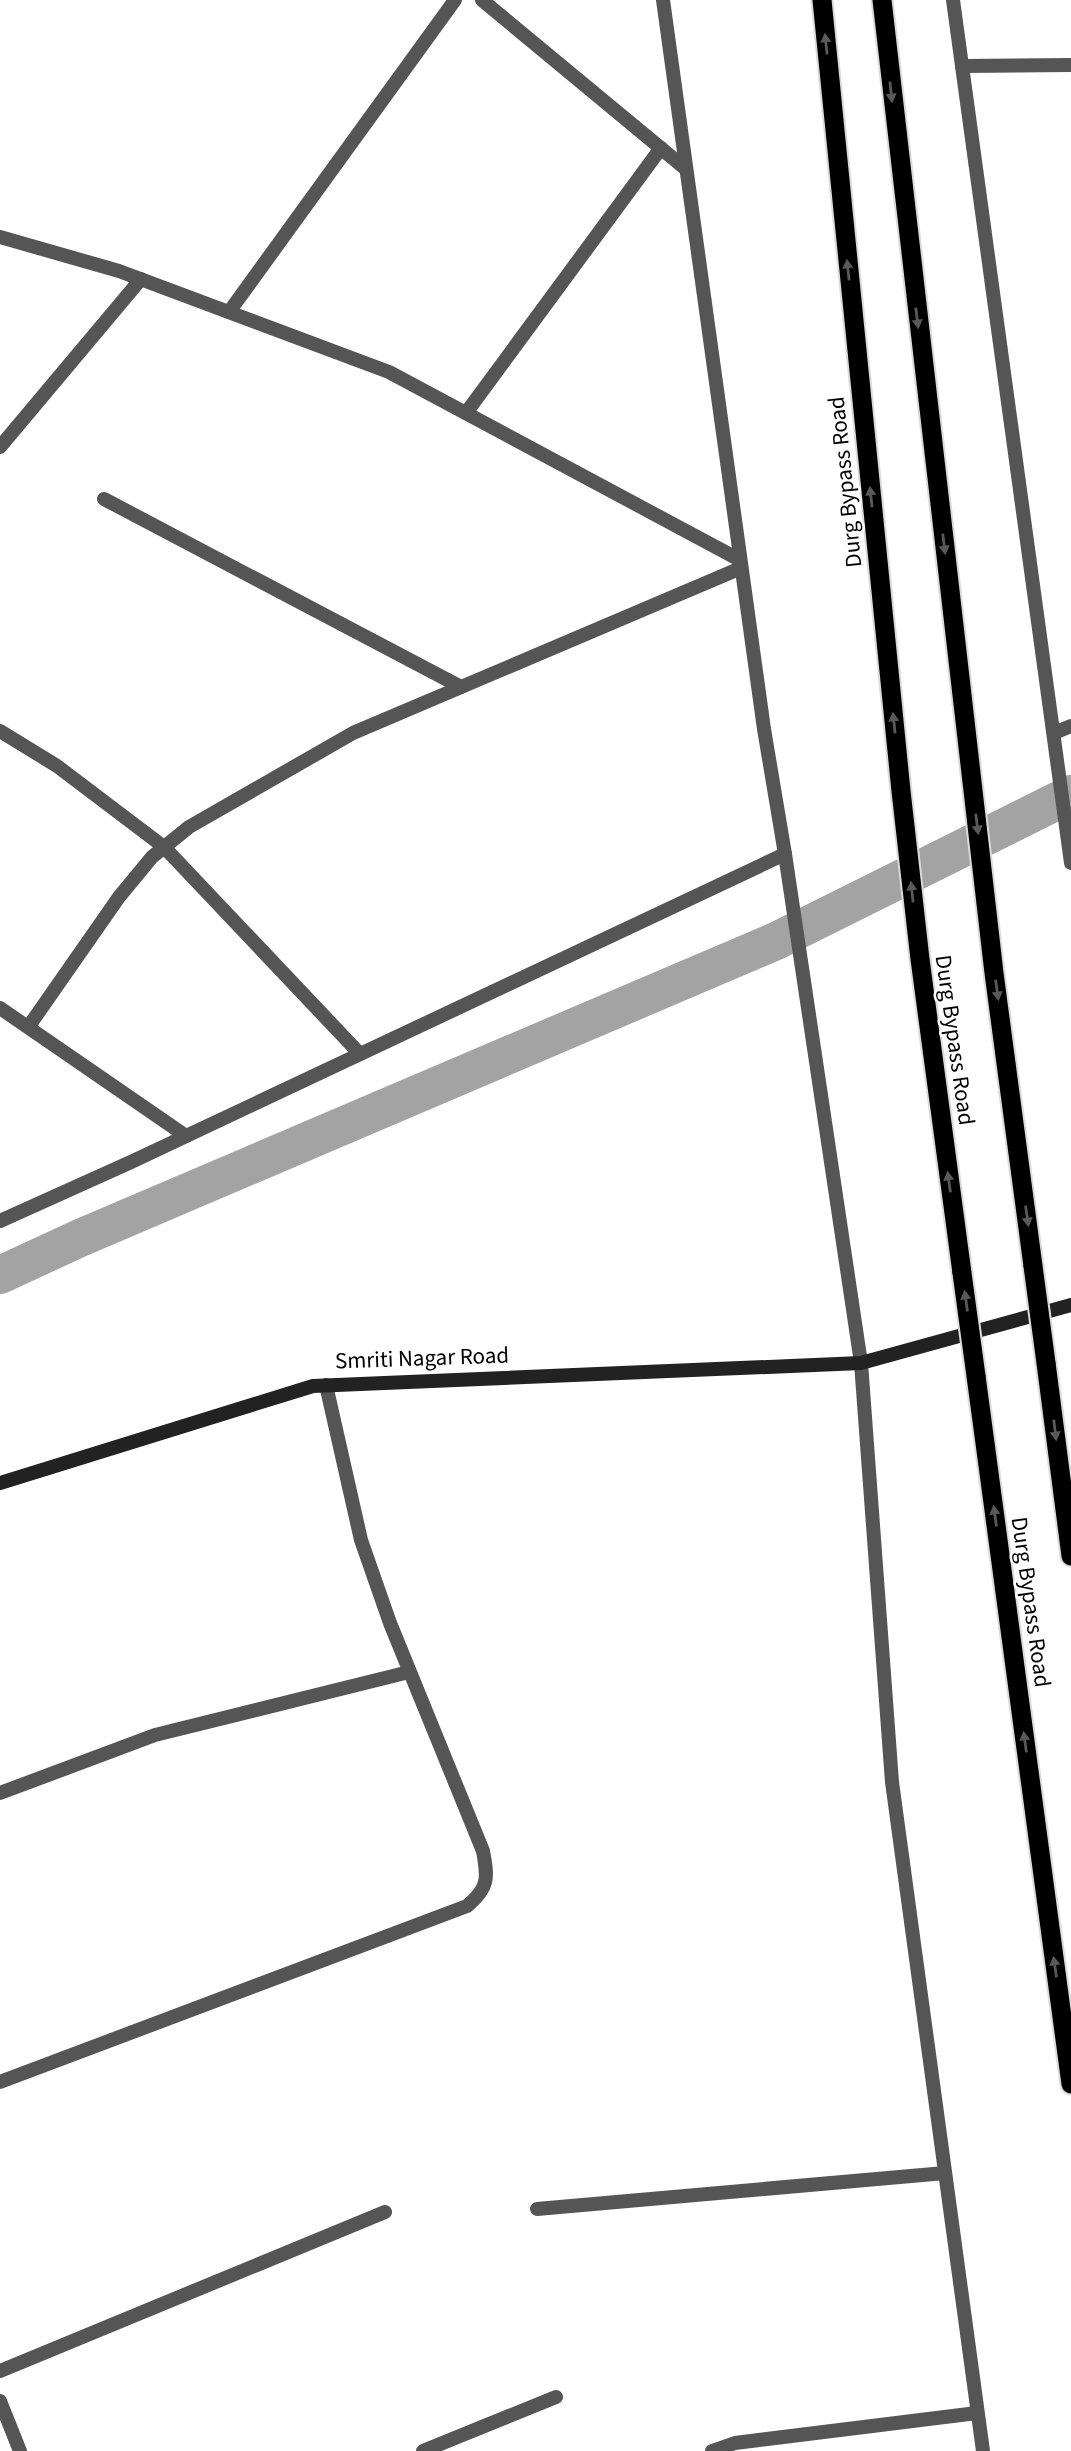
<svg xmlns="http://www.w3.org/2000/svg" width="1071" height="2451" viewBox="0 0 1071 2451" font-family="'Source Sans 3',sans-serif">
<rect width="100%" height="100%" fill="#fff"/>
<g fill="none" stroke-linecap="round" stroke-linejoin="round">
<polyline stroke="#a3a3a3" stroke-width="38" points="0,1275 80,1238 776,941 1071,794"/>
<defs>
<g id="trunk">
<polyline points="822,0 901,791 920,959 962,1273"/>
<polyline points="882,0 994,973 1033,1266"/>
<polyline points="1046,1363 1071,1556"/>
<polyline points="976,1376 1071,2084"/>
</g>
</defs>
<use href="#trunk" stroke="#dbdbdb" stroke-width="23"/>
<g stroke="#555" stroke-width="14">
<polyline points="537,2209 945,2173"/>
<polyline points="712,2451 735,2443 977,2413"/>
</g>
<g stroke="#555" stroke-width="14">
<polyline points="482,0 686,169"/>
<polyline points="953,0 1071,863"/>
<polyline points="962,66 1071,65"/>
<polyline points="229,312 455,0"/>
<polyline points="466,413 661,148"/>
<polyline points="0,447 141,279"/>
<polyline points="104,499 461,687"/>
<polyline points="0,731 57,766 164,847 360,1054"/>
<polyline points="1054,733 1071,726"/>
<polyline points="0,1008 186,1136"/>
<polyline points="29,1026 119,897 152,857 189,827 353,733 741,568"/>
<polyline points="0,1221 131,1162 785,854"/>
<polyline points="0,1793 155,1735 409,1672"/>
<path d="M0,2082L467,1906C489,1888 488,1878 483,1851L390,1623L361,1540L326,1385"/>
<polyline points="0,2371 385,2212"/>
<polyline points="0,2401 20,2451"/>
<polyline points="423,2451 556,2397"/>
</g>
<g stroke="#555" stroke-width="14">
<polyline points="663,0 764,729 785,854 861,1363 892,1782 983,2451"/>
<polyline points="0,237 119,271 389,372 740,560"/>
</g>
<polyline stroke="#222" stroke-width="14" points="0,1483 313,1386 861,1363 1071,1305"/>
<use href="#trunk" stroke="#000" stroke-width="19"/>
<defs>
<g id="trunk-bridge">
<polyline points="1033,1266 1046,1363"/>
<polyline points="962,1273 976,1376"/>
</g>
</defs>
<use href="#trunk-bridge" stroke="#dbdbdb" stroke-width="23" stroke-linecap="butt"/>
<use href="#trunk-bridge" stroke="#000" stroke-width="19"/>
</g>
<defs><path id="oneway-solid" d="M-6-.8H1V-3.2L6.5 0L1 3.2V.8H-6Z" transform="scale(1.75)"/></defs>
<g fill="#595959">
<use href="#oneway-solid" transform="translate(826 44) rotate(-96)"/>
<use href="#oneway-solid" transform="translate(891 92) rotate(84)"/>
<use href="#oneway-solid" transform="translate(848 270) rotate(-96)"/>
<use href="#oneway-solid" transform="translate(917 318) rotate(83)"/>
<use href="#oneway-solid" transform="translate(871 497) rotate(-96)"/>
<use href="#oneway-solid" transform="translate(944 544) rotate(83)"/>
<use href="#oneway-solid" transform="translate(894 723) rotate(-96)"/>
<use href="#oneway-solid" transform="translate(977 824) rotate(83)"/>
<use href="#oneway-solid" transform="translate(912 892) rotate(-96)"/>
<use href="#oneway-solid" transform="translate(997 990) rotate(82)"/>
<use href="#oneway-solid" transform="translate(949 1182) rotate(-98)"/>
<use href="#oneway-solid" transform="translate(1027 1216) rotate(82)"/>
<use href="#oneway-solid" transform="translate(966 1301) rotate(-98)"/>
<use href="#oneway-solid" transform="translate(1055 1430) rotate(83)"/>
<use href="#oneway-solid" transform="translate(995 1516) rotate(-98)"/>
<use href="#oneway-solid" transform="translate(1025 1742) rotate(-98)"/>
<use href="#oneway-solid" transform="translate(1055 1967) rotate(-98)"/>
</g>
<g text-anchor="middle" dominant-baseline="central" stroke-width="5" stroke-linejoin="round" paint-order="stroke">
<g font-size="23" fill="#000" stroke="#fff">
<text transform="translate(845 482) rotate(-96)">Durg Bypass Road</text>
<text transform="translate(955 1040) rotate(82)">Durg Bypass Road</text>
<text transform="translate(422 1358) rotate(-2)">Smriti Nagar Road</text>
<text transform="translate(1031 1602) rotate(82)">Durg Bypass Road</text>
</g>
</g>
</svg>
